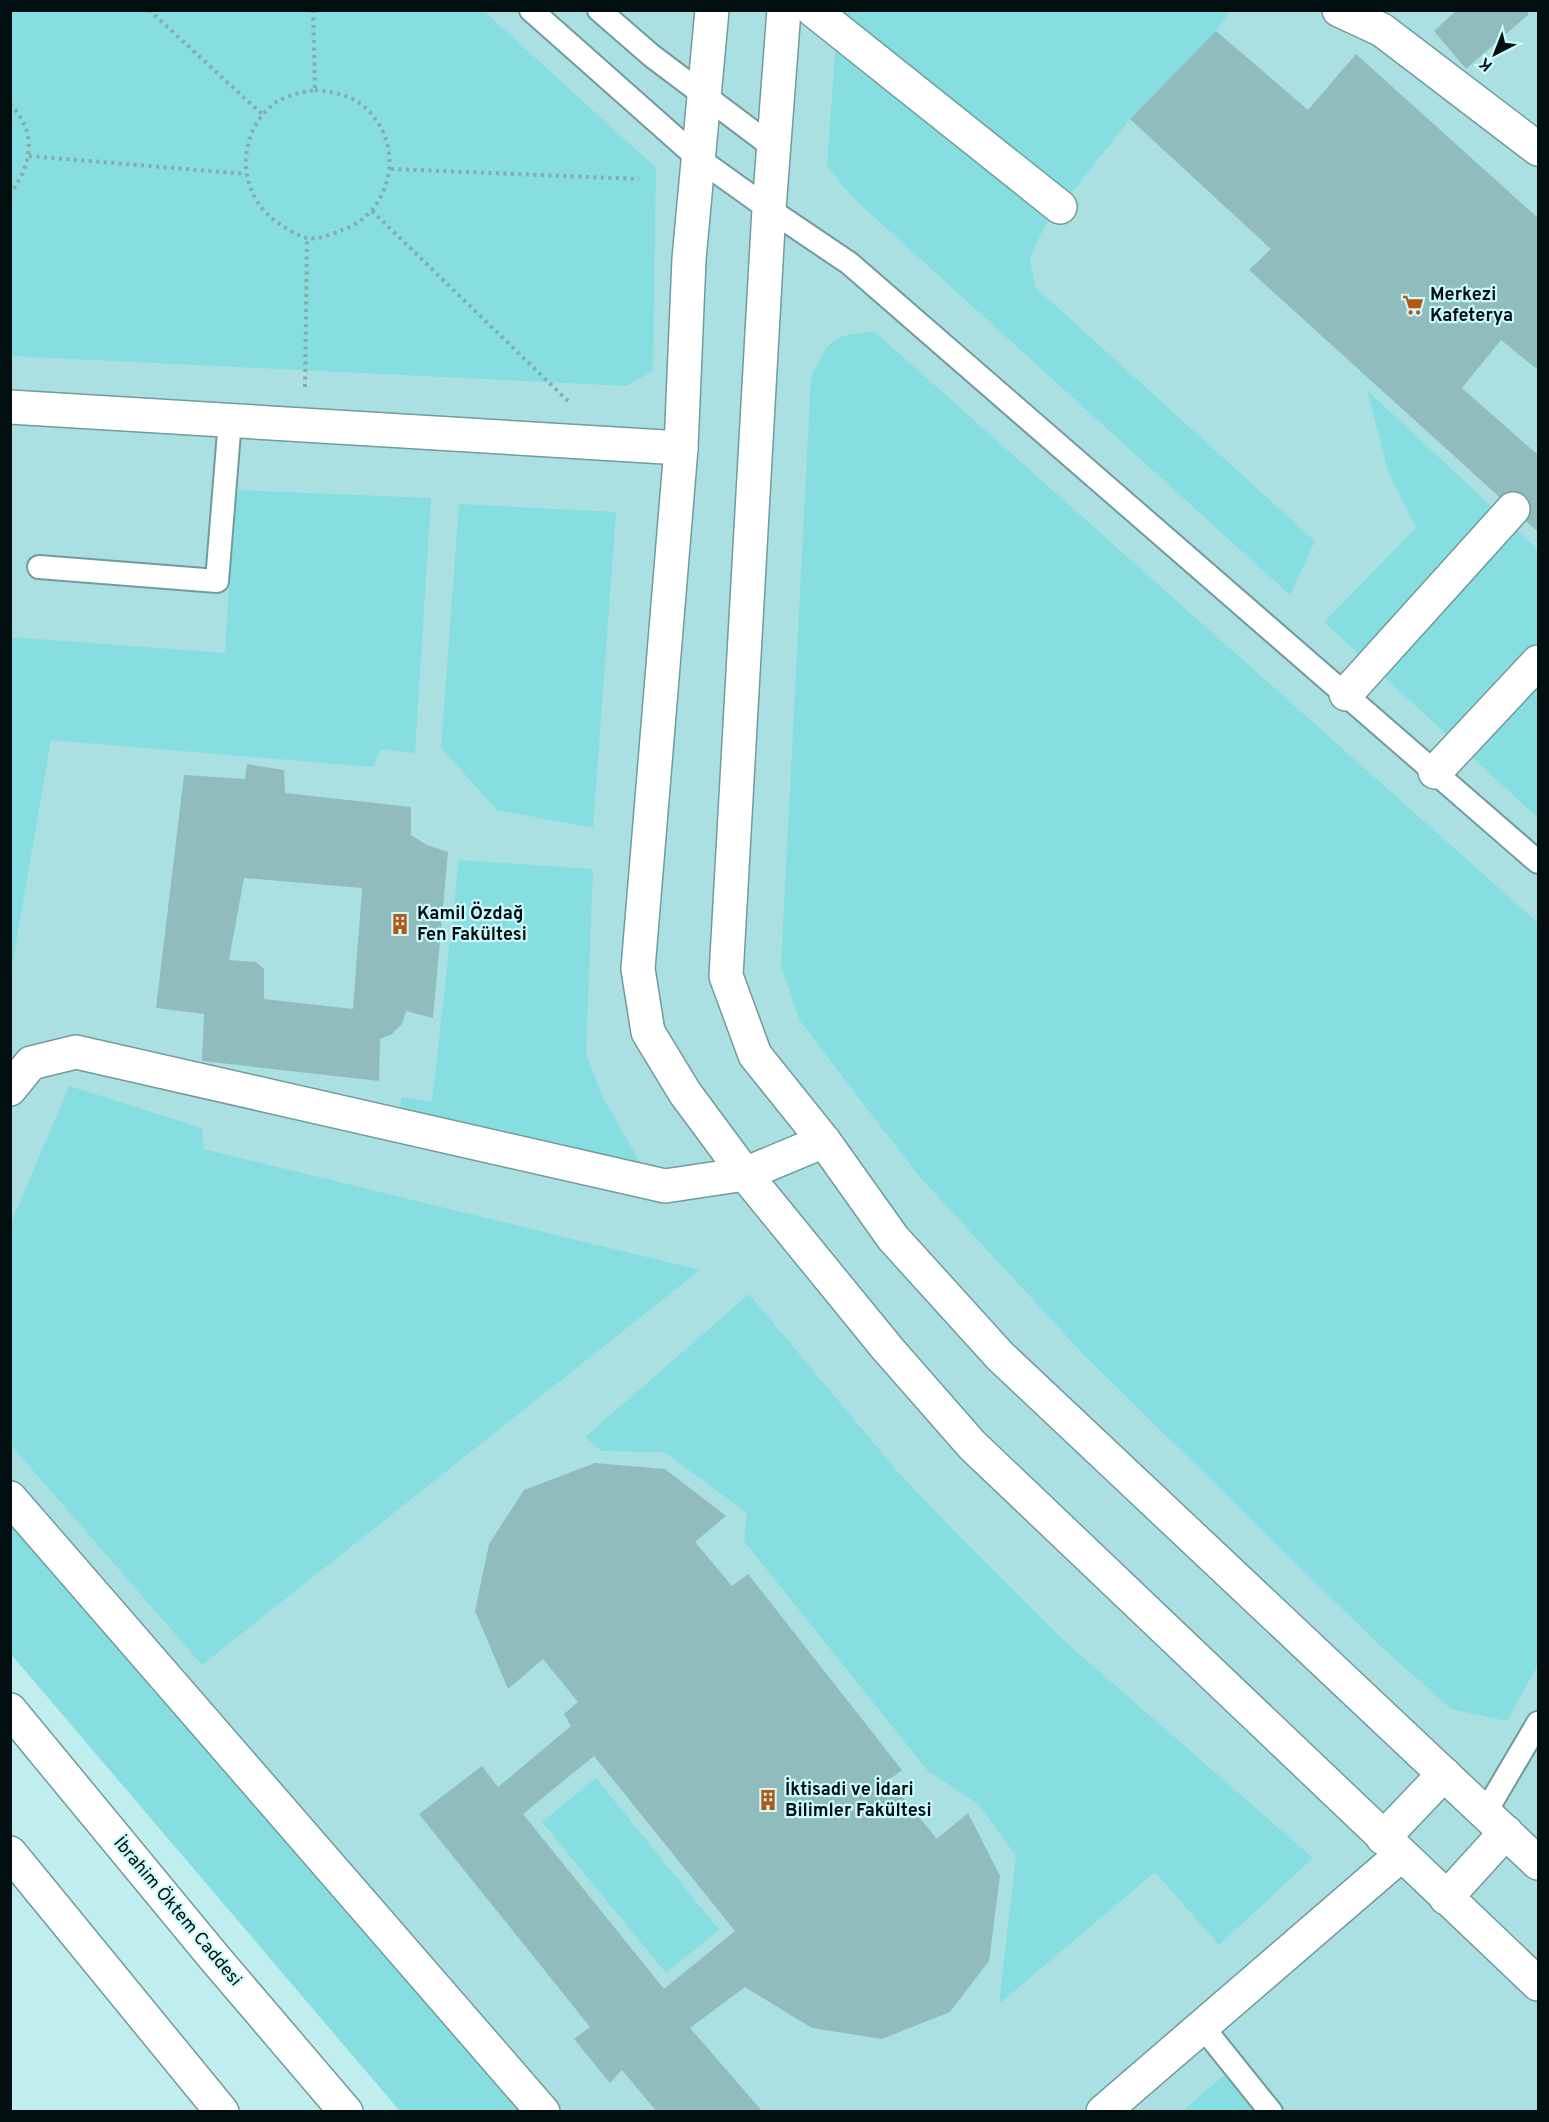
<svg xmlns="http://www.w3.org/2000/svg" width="1549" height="2122" viewBox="0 0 1549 2122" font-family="Overpass,sans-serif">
<rect width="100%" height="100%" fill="#c0edee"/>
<polygon fill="#aae0e2" points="10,11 1538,11 1538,2111 400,2111 11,1654"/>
<g fill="#86dee1">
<polygon points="11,10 484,11 656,168 653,371 627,386 11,356"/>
<polygon points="838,11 1230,11 1216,31 1130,119 1043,229 1030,259 1035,287 1315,541 1290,595 851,196 827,165"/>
<path d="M875,332L1538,923V1665L1507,1721L1451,1709L1377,1643L1084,1355L918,1175L800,1021L781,965L811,377C830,339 831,334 875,332Z"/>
<polygon points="1367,390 1538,550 1538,818 1324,622 1416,528 1388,471"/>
<polygon points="238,490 431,498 415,753 381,749 373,767 51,740 11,971 11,637 225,653 233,519"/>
<polygon points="459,504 616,512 593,828 497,810 441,748"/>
<polygon points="459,860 593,869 586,1053 602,1096 648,1176 397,1123 402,1097 432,1102"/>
<polygon points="69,1086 202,1128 204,1149 700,1270 202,1665 11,1445 11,1223"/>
<polygon points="749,1294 898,1472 956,1533 1062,1639 1313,1858 1219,1945 1155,1872 999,2004 1016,1856 978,1804 928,1771 744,1541 747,1513 664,1452 601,1451 585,1437"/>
<polygon points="10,1475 81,1562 533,2111 400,2111 11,1654"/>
<polygon points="596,1778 719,1930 666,1973 542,1822"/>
<polygon points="1228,2072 1259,2112 1181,2112"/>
</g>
<g fill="#91bcbe" fill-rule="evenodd">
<polygon points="1457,10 1526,10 1529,14 1466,69 1434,31"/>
<polygon points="1216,31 1308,110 1356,54 1538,218 1538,370 1501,340 1462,388 1538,455 1538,532 1249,270 1271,249 1130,119"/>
<path d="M247,764L284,770L285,793L411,807V835L427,845L448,852L433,1018L406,1011L402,1024L392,1034L380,1039L379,1081L202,1061L204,1014L156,1008L184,775L245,779ZM244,878L362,888L353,1009L264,999V969L256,962L229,960Z"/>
<path d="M595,1463L665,1469L726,1516L695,1542L732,1586L748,1574L902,1770L889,1780L937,1839L968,1813L1000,1876L989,1961L950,2012L882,2039L812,2028L745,1987L690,2028L763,2112H657L622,2070L610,2083L574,2039L590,2027L419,1814L482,1766L498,1787L571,1726L564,1714L578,1702L543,1659L508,1689L475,1611L489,1544L524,1490ZM594,1756L735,1931L664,1989L523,1814Z"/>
</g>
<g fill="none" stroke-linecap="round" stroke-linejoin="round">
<defs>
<g id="lane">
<polyline points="531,10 699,159 769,209 849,263 1538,862"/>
<polyline points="599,10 652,56 773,147"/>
<polyline points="39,567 217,581 230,420"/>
<polyline points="1485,1813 1538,1723"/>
<polyline points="1202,2026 1271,2112"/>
</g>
<g id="street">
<polyline points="813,10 1060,207"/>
<polyline points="1339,10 1382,30 1538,149"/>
<polyline points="10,407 681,448"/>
<polyline points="1346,694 1513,509"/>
<polyline points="1435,772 1538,662"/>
<polyline points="10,1089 31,1063 76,1052 665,1186 745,1174 824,1141"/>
<polyline points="10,1498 543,2112"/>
<polyline points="1383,1838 1444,1774"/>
<polyline points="1446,1898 1506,1832"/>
<polyline points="1103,2112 1401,1855"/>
</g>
<g id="secondary">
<polyline points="712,10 689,259 681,448 638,969 648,1032 685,1093 745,1174 887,1348 972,1445 1538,1984"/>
<polyline points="784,10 769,209 726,976 755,1055 824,1141 893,1238 1000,1356 1538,1863"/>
<polyline points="10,1710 213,1956 346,2112"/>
<polyline points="10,1853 222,2112"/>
</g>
</defs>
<use href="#lane" stroke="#719b9c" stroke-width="26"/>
<use href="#street" stroke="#719b9c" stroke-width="36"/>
<use href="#secondary" stroke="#719b9c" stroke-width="36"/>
<g stroke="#87aaab" stroke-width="4" stroke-dasharray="3 4.5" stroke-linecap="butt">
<polyline points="149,10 263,115"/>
<polyline points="313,10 315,90"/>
<path d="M315,90C331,92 349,94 362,105C392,129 398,171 377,203C369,216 356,225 342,230C333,234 317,240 307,238C297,236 286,228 278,223C239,196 235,141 269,108C281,96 299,93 315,90Z"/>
<path d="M10,104C38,133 32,164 10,194"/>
<polyline points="29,156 246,174"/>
<polyline points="391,169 639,179"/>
<polyline points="372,211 570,403"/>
<polyline points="305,387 307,238"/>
</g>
<use href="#lane" stroke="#fff" stroke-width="22"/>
<use href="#street" stroke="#fff" stroke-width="33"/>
<use href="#secondary" stroke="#fff" stroke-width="33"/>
</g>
<defs>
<symbol id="supermarket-bare" viewBox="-9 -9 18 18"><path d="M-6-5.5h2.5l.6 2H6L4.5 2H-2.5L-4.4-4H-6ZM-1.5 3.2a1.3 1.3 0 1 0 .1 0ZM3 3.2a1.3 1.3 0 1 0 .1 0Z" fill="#b65612" stroke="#cdfafc" stroke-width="2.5" paint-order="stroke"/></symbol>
<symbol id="building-bare" viewBox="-9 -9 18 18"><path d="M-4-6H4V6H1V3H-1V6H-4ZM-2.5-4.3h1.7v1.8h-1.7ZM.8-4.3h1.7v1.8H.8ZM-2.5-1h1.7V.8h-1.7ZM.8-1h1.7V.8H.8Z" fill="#b65612" stroke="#cdfafc" stroke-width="2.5" paint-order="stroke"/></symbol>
</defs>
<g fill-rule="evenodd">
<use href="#supermarket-bare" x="1398" y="290" width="30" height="30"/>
<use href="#building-bare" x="385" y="909" width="30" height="30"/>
<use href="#building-bare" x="753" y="1785" width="30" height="30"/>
</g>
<g text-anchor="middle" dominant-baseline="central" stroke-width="4.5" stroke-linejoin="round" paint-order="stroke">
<g font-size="18" font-weight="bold" fill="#020f10" stroke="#cdfafc" text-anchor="start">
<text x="1430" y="295">Merkezi<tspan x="1430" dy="21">Kafeterya</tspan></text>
<text x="417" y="914">Kamil Özdağ<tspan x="417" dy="21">Fen Fakültesi</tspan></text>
<text x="785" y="1790">İktisadi ve İdari<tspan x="785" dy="21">Bilimler Fakültesi</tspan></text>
</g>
<g font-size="18" fill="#020f10" stroke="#cdfafc">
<text transform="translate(177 1912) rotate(50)">İbrahim Öktem Caddesi</text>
</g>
</g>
<rect width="1549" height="2122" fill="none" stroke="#020f10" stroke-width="24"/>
<g transform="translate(1495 54) rotate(222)" stroke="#cdfafc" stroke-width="4.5" paint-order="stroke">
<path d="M0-4.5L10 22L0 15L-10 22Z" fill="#020f10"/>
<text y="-9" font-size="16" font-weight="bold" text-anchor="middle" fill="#020f10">K</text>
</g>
</svg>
